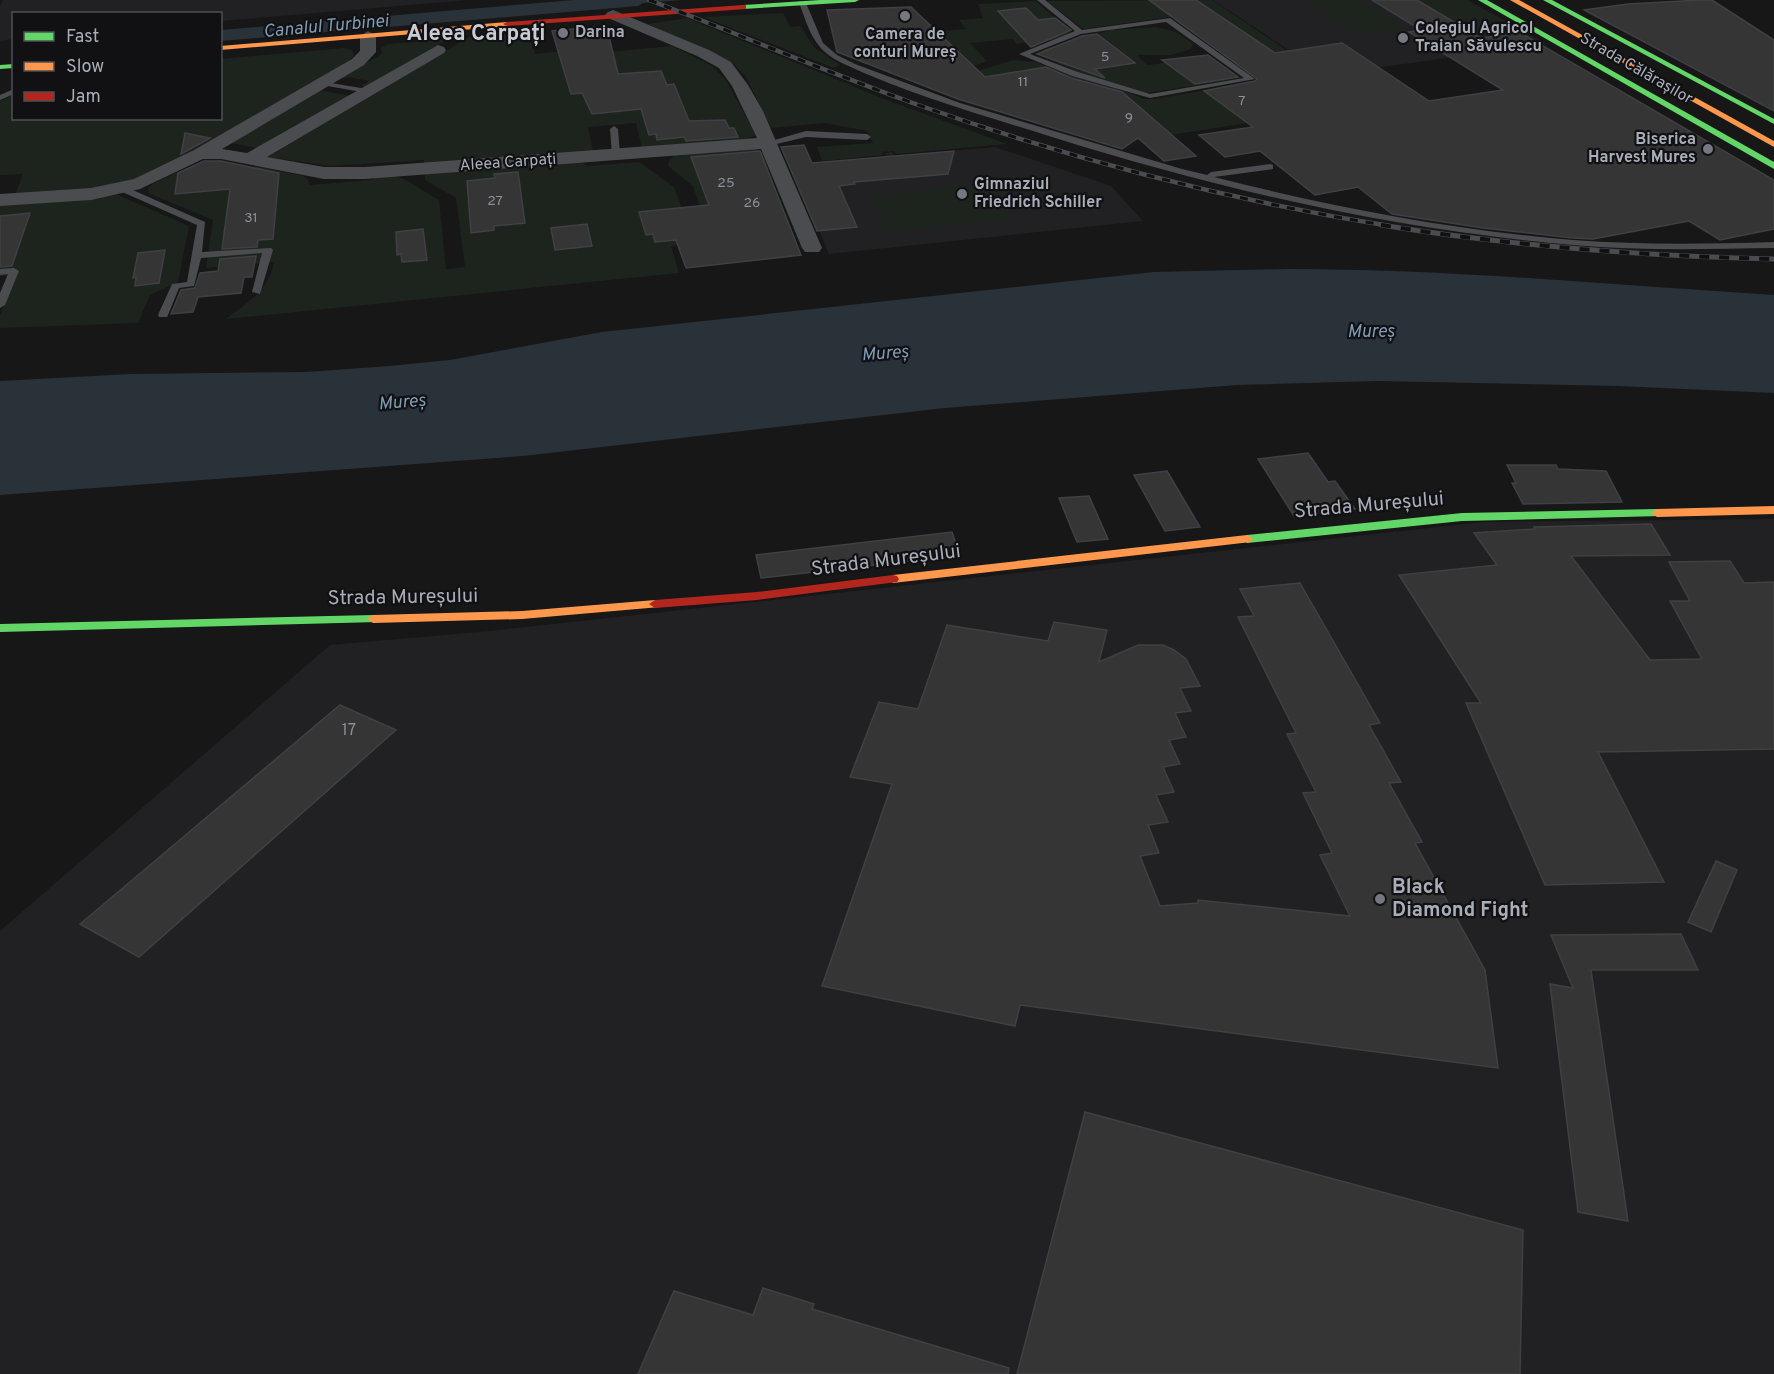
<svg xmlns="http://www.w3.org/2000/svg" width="1774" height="1374" viewBox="0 0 1774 1374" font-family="Overpass,sans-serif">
<rect width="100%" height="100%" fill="#171717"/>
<g fill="#212123">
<polygon points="3,0 469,0 221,21 220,14 14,14 13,39 0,41 0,6"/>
<polygon points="1213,0 1467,0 1547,44 1368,69 1330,45 1290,51"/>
<polygon points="995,147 1111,186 1143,221 829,254 792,165 886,157 885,153 892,152 895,156"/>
<polygon points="1774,519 1774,1374 0,1374 0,931 330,645 490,631 1483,522"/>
</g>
<g fill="#1d241e">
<polygon points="1212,0 1304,62 1221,38 1203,40 1170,17 1083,29 1047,1"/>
<polygon points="1304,0 1362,0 1406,28 1357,35"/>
<polygon points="1417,0 1467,0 1526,32 1481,38"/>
<polygon points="1036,1 1065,27 1069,32 1066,36 1054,40 1016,44 1013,39 970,43 987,61 949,75 918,33 966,29 959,20 983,18 978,4"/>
<polygon points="783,13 790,27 800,26 815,48 840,65 834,68 703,17"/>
<polygon points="687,18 884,99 1007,144 896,154 894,151 882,152 883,155 822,161 817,147 873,143 867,131 824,123 771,128 746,77 733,63 648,24"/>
<polygon points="1156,27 1176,32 1193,44 1191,49 1171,55 1137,55 1147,65 1182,61 1230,78 1224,81 1146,93 1098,80 1038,55 1044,49 1111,30"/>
<polygon points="528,33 535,54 564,51 566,56 672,46 712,66 725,79 756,135 744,140 642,148 636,123 588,127 593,152 424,164 424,160 331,166 268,157 469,37"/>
<polygon points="448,39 365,87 361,86 369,81 348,77 335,81 382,54 381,48 389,44"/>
<polygon points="344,48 352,50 354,55 346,64 205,144 133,181 117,186 15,195 23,174 0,175 0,101 13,95 14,118 220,118 221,59"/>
<polygon points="1013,60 1035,62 1133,94 1143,99 1154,99 1237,85 1313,113 1125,142 959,77"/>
<polygon points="320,90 350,96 257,148 231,143"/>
<polygon points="755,149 762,152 786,216 707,228 693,186 668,166 669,160 676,155"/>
<path d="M580,161L587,166L639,162L674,187L695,243L671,246L679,273L226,319C249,301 268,292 274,262L206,268L213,220L148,193L149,187L156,182L198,163L239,169L260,167L303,176L308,180L310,185L372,180C391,163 422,191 439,200L446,269L465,267L456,198L425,180V175L434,172Z"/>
<polygon points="989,184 1009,219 888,231 871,196"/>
<polygon points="118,195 189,226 178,282 150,295 138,323 0,328 0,315 17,275 0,276 0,204"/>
</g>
<g fill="#2a3239">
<polygon points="574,0 682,0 643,3 638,6 221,41 221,30"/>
<path d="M1288,269C1450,269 1612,285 1774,295V393L1619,386L1379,381L1237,385L945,408L523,456L0,495V381L131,374L306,372L390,366L450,360L602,332L1154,272Z"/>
</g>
<g fill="#353536" stroke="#3f4043" stroke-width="1.5">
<polygon points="1149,0 1196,0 1275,53 1342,43 1429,101 1503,90 1409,32 1421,30 1372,0 1417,0 1481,38 1521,33 1774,180 1774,229 1720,240 1689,221 1593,239 1573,238 1483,228 1392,214 1358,187 1315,195 1260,151 1225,157 1199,135 1253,127 1204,91 1255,81 1257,79"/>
<polygon points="1700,0 1712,0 1774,40 1774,111 1584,10 1628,4"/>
<polygon points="911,7 985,77 1046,67 1071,78 1122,92 1196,156 1164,161 1138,138 1122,149 958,99 837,52 827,10"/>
<polygon points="1026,8 1038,20 1055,18 1071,30 1031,47 998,11"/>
<polygon points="594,27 607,28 618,74 661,71 667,85 674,84 689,121 725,120 729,128 734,128 738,137 686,141 684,137 657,140 656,134 649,135 641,109 592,114 582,93 571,94 552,31"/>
<polygon points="1097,34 1135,63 1095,69 1105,78 1037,54 1082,36"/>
<polygon points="1208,55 1238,77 1195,84 1162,60"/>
<polygon points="185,133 210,138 181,154"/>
<polygon points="804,145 812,163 954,151 948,174 854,182 855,184 839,186 857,227 817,231 781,147"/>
<polygon points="760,151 801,255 686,268 676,240 655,242 653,234 646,235 639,212 709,205 691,157"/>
<polygon points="204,161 221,161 279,173 273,239 258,240 257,247 222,249 230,189 175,194 178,173"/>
<polygon points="518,172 525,223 494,226 494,230 471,233 467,181 495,178 494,174"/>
<polygon points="30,213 12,266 0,267 0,216"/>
<polygon points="587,224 592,246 555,250 551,228"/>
<polygon points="423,229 427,260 402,262 401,254 397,255 396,232"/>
<polygon points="165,250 159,283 135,286 136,277 133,278 138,253"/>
<polygon points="256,256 252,277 244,277 241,293 198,297 193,312 171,314 181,290 195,288 200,273 218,271 220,259"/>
<polygon points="1308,453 1328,482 1335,481 1355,509 1294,516 1258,459"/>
<polygon points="1507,465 1556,465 1558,469 1606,471 1622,502 1523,504 1512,483 1516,483"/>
<polygon points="1167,471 1200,527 1165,531 1134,475"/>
<polygon points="1089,496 1108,539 1077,542 1059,498"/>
<polygon points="1651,524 1670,555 1571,556 1650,660 1702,659 1670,601 1690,601 1669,562 1730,561 1744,583 1774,582 1774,749 1598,752 1664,882 1545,885 1466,703 1481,703 1399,575 1497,565 1474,533 1535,529 1534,527"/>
<polygon points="952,532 960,555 761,578 756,555"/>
<polygon points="1300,583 1380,723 1369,725 1401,782 1389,783 1422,842 1415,843 1485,970 1498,1068 1020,1005 1015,1026 822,986 892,784 850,777 879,702 918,709 947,625 1048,641 1054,622 1107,630 1099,662 1138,645 1163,645 1174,650 1186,659 1200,686 1180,688 1191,711 1175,713 1186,737 1169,740 1180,764 1163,767 1174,792 1156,795 1168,822 1148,825 1159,853 1140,856 1160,906 1198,903 1198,900 1350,916 1320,855 1332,853 1303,793 1316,792 1287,734 1296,733 1238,617 1254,616 1240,589"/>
<polygon points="340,705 396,730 139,957 80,924"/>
<polygon points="1716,861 1737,870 1711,932 1688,922"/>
<polygon points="1681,934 1698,970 1591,970 1628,1221 1578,1212 1550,984 1573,988 1551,935"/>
<polygon points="1085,1112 1523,1230 1520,1374 1017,1374"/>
<polygon points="763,1288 814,1304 812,1309 1009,1368 1008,1374 638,1374 674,1291 753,1315"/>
</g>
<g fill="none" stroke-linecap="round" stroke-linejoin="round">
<g fill="#4b4c50" fill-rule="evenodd">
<path d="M1037,0H1045L1082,30L1170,18L1255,79L1150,98L1072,76L1019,54L1075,31ZM1166,22L1244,78L1150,94L1078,72L1030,54L1081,34Z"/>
<path d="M799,1L806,3L823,43L837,55L855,64L960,103L1182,169L1207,175L1211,172L1270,164L1273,165V169L1214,177C1332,207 1452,230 1573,240C1640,245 1707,244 1774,242V248C1707,249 1640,251 1573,245C1396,230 1221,190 1052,137C982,115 911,95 844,64C822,54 813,41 805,19C803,13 800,7 799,1Z"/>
<polygon points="319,81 367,89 371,91 367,93 322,85 319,85"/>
<polygon points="14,89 14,94 0,100 0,95"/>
<polygon points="614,126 618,129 620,155 616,158 612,155 610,129"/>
<polygon points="806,131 867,134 871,137 867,140 806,137 768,146 764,143"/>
<polygon points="120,187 126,187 205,222 202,252 271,248 273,250 260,294 252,292 262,253 201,258 194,286 179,288 168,315 167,317 159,317 158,315 172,284 187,282 197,225 120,191"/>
<polygon points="14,268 19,271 5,305 0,308 0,293 8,274 0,275 0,269"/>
</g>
<polygon fill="#4b4c50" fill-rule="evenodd" points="613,10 709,50 731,62 748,85 763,111 822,248 819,252 805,252 802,248 761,149 365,179 324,179 221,159 203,159 140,189 91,200 0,206 0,194 91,188 134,179 194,150 352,59 360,51 360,36 368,31 376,36 376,52 364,65 222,149 247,153 438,45 444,47 446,50 444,53 267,157 324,167 365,167 757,138 732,86 719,68 697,56 608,18 605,15 608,12"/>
<g fill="#63d668" fill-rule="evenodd">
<polygon points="820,0 859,0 855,2 743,9 739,7 743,5"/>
<polygon points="1478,0 1487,0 1774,162 1774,169"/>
<polygon points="1543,0 1552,0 1774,119 1774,124"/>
<polygon points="14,64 14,68 0,69 0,65"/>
<polygon points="1657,509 1663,513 1661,516 1462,521 1247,543 1241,539 1247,535 1462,513"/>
<polygon points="373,615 378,616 379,619 378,622 0,632 0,624"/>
</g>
<g fill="#ff974d" fill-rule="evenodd">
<polygon points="1510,0 1519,0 1774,141 1774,147"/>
<polygon points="507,22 510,22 510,26 220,50 220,46"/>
<polygon points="1774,506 1774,514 1657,517 1651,513 1657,509"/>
<polygon points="1247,535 1253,539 1251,542 893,583 887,579 893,575"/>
<polygon points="655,600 660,601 661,604 660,607 522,619 373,623 367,619 373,615 522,611"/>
</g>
<g fill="#b3261e" fill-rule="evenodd">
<polygon points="743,5 746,5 746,9 507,26 503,24 507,22"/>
<polygon points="893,575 897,576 899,579 897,582 757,600 655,608 649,604 655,600 757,592"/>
</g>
<defs>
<path id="rail-far1" d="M649,0C741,35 831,74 924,107C1075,160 1232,201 1390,226"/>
<path id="rail" d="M1381,225C1512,246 1642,256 1774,259"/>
</defs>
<use href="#rail-far1" stroke="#4b4c4f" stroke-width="4.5"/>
<use href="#rail" stroke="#4b4c4f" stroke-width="5"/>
<use href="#rail-far1" stroke="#111113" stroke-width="3" stroke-dasharray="8" stroke-linecap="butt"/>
<use href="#rail" stroke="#111113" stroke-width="4" stroke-dasharray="10" stroke-linecap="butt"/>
</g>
<g fill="#757880" stroke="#111113" stroke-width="2">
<circle cx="905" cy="16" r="6"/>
<circle cx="563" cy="33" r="6"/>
<circle cx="1403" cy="38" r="6"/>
<circle cx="1708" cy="149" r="6"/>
<circle cx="962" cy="194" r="6"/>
<circle cx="1380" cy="899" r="6"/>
</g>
<g text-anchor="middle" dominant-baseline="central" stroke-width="4.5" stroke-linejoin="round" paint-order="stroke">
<g font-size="14" fill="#8b8f98">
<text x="1105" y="57">5</text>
<text x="1023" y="82">11</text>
<text x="1242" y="101">7</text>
<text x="1129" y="118">9</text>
<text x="726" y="183">25</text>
<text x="495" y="201">27</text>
<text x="752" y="203">26</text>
<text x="251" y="218">31</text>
</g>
<g font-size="16" font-weight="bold" fill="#a8adb8" stroke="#111113" text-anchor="start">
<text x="1415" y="29">Colegiul Agricol<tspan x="1415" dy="18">Traian Săvulescu</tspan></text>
<text x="575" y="33">Darina</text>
<text x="905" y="35" text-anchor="middle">Camera de<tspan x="905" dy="18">conturi Mureș</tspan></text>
<text x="1696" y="140" text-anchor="end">Biserica<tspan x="1696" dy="18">Harvest Mures</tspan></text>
<text x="974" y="185">Gimnaziul<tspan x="974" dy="18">Friedrich Schiller</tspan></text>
</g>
<g font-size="16" fill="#a8adb8" stroke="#111113">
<text transform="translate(1636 69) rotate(30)">Strada Călărașilor</text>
<text transform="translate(508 163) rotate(-4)">Aleea Carpați</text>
</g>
<g font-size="16" fill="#8b8f98">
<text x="349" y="731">17</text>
</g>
<g font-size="18" font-style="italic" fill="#7f9bb3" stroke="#111113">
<text transform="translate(326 27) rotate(-5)">Canalul Turbinei</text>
<text x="1371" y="332">Mureș</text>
<text transform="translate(885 354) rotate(-4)">Mureș</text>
<text transform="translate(402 403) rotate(-5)">Mureș</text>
</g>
<g font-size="20" fill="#a8adb8" stroke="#111113">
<text transform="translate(1369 506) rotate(-5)">Strada Mureșului</text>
<text transform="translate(886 561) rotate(-7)">Strada Mureșului</text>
<text transform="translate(403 598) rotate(-1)">Strada Mureșului</text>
</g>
<g font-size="20" font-weight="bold" fill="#a8adb8" stroke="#111113" text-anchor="start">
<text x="1392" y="888">Black<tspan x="1392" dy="23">Diamond Fight</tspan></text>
</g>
<g font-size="22" font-weight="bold" fill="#c9ccd4" stroke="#111113">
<text x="476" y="34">Aleea Carpați</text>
</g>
</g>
<rect x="12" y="12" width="210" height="108" fill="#111113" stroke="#4d4f55" stroke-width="1.5"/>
<rect x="24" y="32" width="30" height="9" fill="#63d668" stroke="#4d4f55" stroke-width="1.5"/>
<text x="66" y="42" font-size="18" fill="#a8adb8">Fast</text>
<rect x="24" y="62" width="30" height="9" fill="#ff974d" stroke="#4d4f55" stroke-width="1.5"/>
<text x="66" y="72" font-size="18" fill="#a8adb8">Slow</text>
<rect x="24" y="92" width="30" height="9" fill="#b3261e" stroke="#4d4f55" stroke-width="1.5"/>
<text x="66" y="102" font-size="18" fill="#a8adb8">Jam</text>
</svg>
